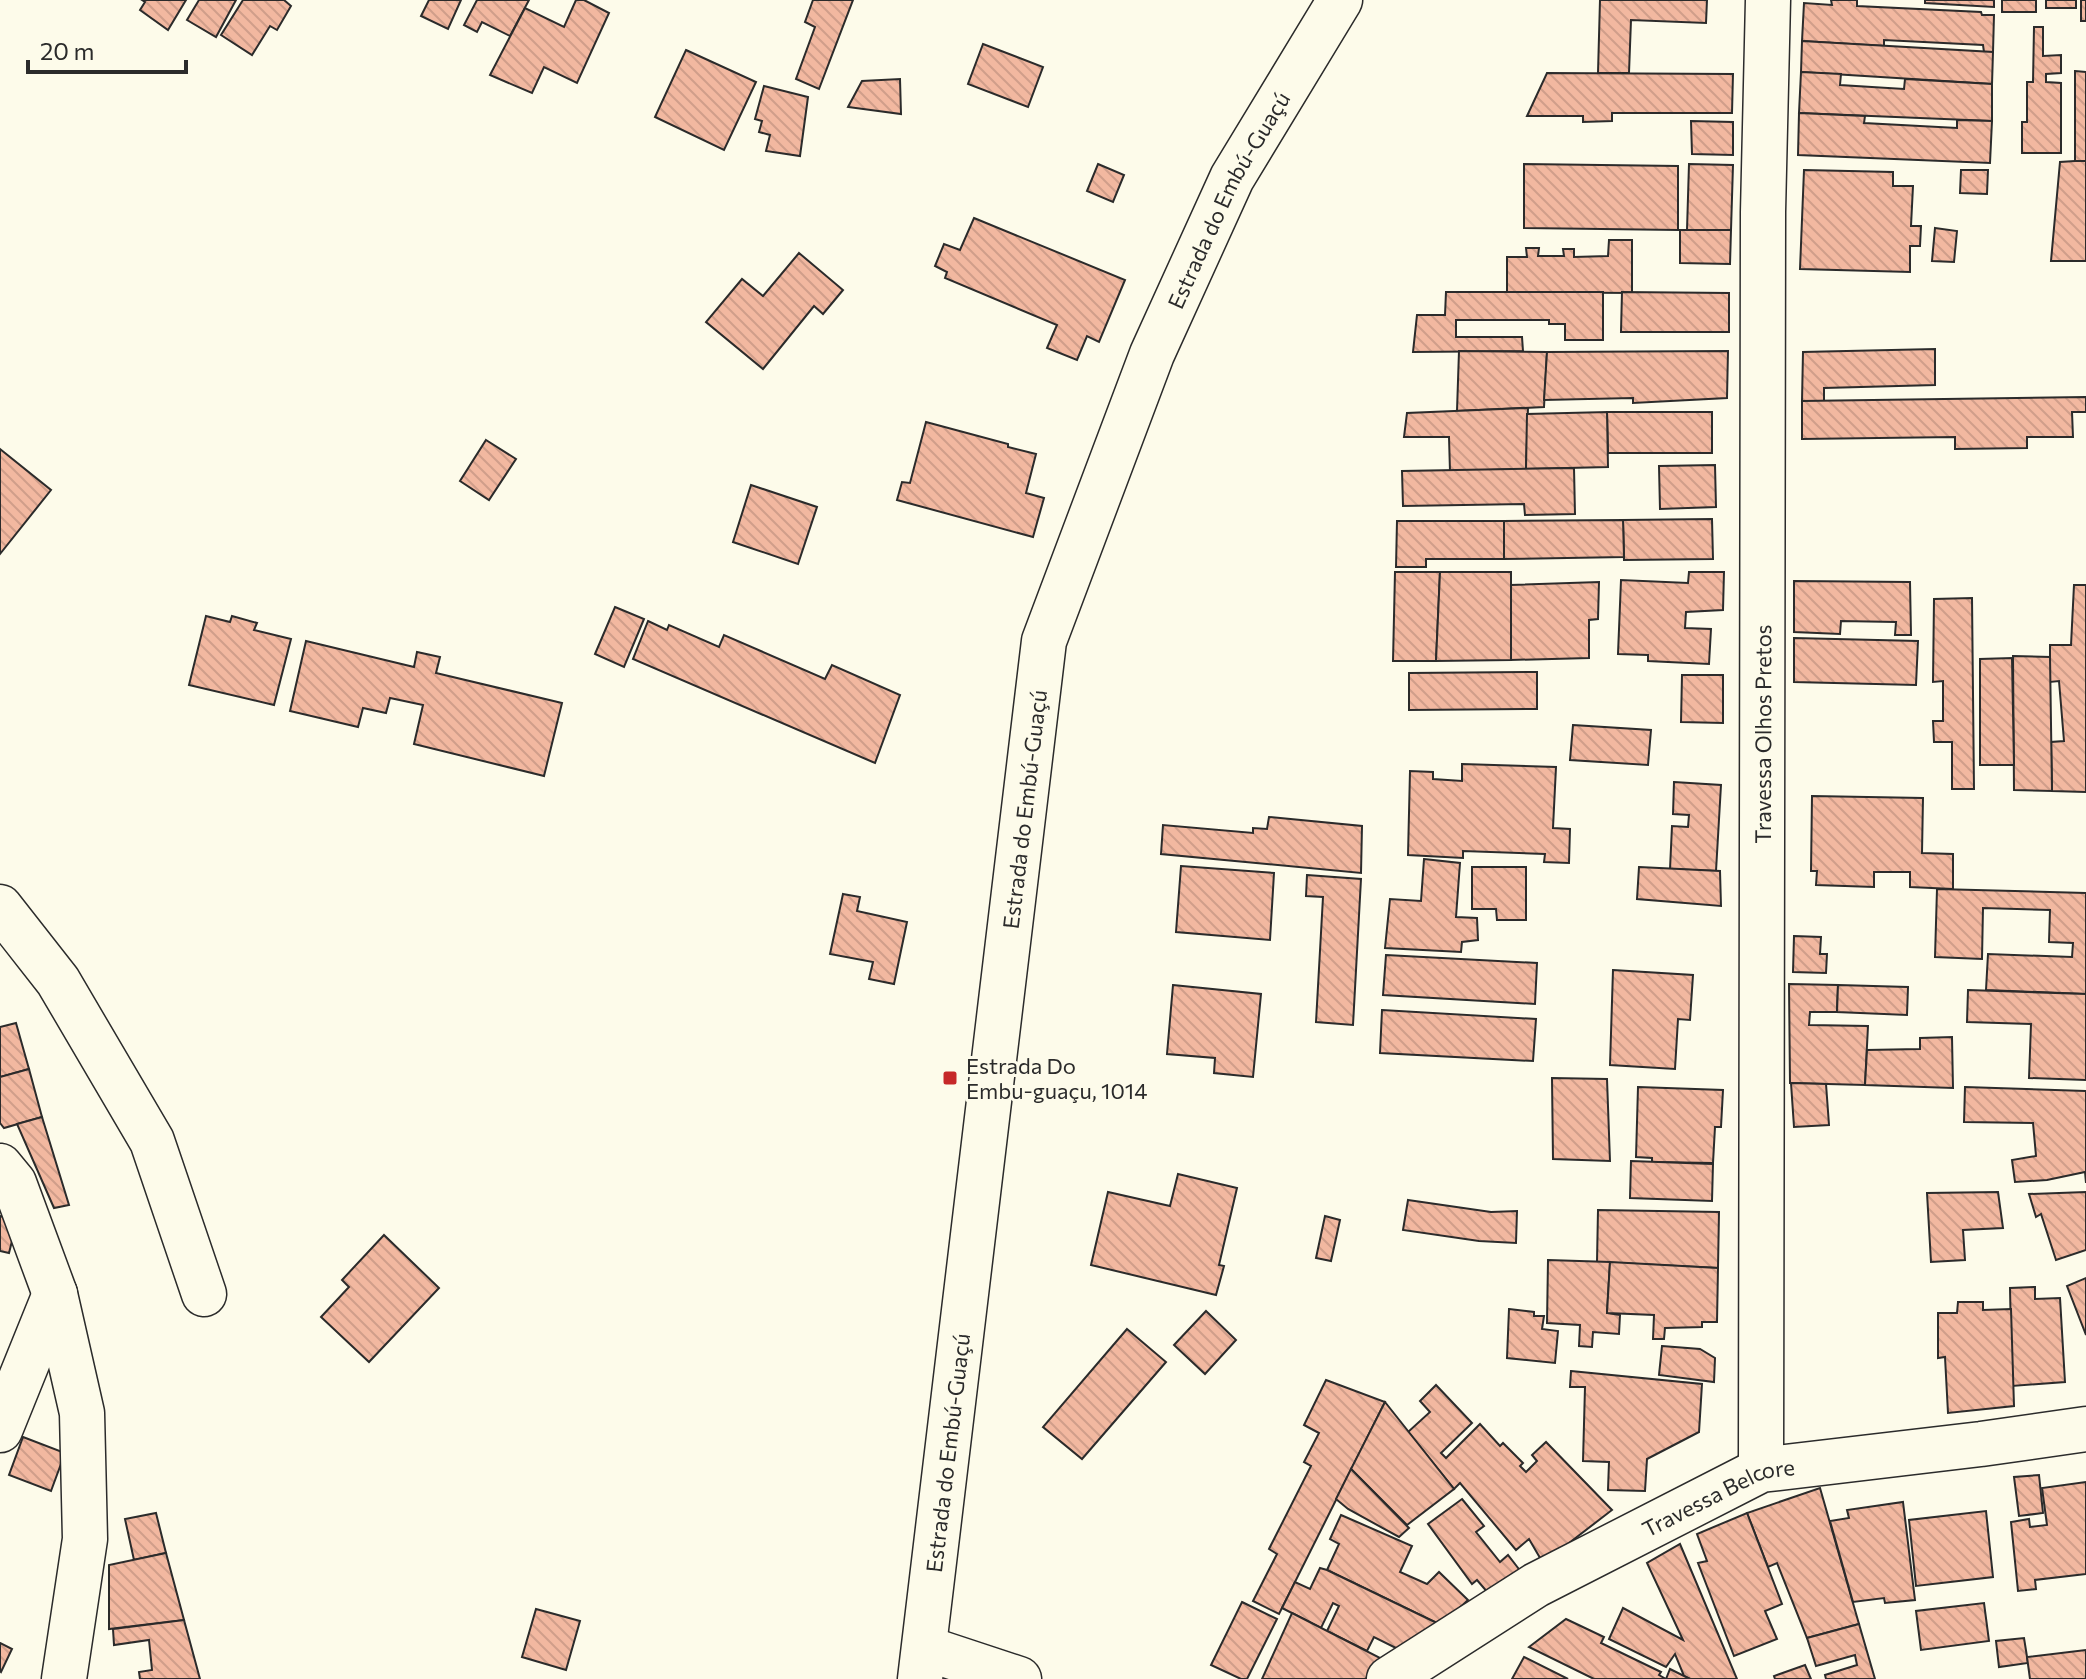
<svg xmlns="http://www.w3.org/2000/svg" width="2086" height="1679" viewBox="0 0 2086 1679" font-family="Commissioner,sans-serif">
<defs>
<pattern id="building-back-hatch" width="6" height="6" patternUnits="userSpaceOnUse" patternTransform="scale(2)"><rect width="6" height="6" fill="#f2b8a0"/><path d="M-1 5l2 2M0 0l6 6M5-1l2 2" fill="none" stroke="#d09e8a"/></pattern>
</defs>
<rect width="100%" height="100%" fill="#fdfbea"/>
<g fill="url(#building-back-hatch)" stroke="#2b2b2b" stroke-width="2">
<polygon points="142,0 186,0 168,30 140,10 145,2"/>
<polygon points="199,0 236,0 216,37 187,20"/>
<polygon points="243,0 284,0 291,6 277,30 270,26 252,55 221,35"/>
<polygon points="429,0 461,0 448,29 421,16"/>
<polygon points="477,0 529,0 510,36 482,22 477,32 464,25"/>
<polygon points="576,0 584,0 609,13 577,83 544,67 532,93 490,75 525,8 564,27"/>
<polygon points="813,0 853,0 819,89 796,79 815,27 805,22"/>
<polygon points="1600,0 1707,0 1706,23 1631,20 1629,73 1598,73"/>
<polygon points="1831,0 1857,0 1857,6 1981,12 1982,15 1994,15 1993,52 1984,52 1983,45 1884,40 1884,46 1802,41 1804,3 1832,5"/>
<polygon points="1925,0 1994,0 1994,7 1925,3"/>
<rect x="2002" y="0" width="34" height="12"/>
<rect x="2046" y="0" width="30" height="8"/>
<rect x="2081" y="0" width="5" height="21"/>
<polygon points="2034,27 2043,27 2043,56 2061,55 2061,73 2046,74 2046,82 2061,83 2061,153 2022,153 2022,122 2027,122 2027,82 2033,82"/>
<polygon points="1802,41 1993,52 1992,84 1801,72"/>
<polygon points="983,44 1043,67 1028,107 968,84"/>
<polygon points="686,50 756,82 724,150 655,117"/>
<polygon points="2075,71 2086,72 2086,161 2075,161"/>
<polygon points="1801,72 1841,74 1840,85 1904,89 1905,79 1992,84 1992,121 1799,113"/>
<polygon points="1547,73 1733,74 1732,113 1612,113 1612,121 1583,122 1583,116 1527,116"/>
<polygon points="900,79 901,114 848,107 862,81"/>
<polygon points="764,86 808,97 800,156 766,151 770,135 759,132 762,121 755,119"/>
<polygon points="1799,113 1865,116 1864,123 1957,128 1957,120 1992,121 1990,163 1798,155"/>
<polygon points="1691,121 1733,122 1733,155 1692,154"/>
<polygon points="2075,161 2086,161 2086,261 2051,261 2060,162"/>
<polygon points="1098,164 1124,175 1113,202 1087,191"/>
<polygon points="1524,164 1678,166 1678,230 1524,228"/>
<polygon points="1689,164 1733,165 1731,230 1687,230"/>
<polygon points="1804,170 1893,172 1893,186 1913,186 1911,226 1921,226 1920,246 1910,246 1910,272 1800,269"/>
<polygon points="1961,170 1988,170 1987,194 1960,193"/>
<polygon points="974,218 1125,280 1099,342 1087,336 1077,360 1047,348 1057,325 945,278 947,272 935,266 944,244 960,250"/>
<polygon points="1935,228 1957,231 1954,262 1932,261"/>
<polygon points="1680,230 1731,230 1730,264 1680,263"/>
<polygon points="1609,240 1632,240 1632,293 1507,292 1507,257 1527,257 1526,248 1539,248 1538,256 1564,256 1563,249 1574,249 1574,257 1608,256"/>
<polygon points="799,253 843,290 823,314 814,306 763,369 706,322 742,279 763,296"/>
<polygon points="1446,292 1603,292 1603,340 1565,340 1565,324 1549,324 1549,320 1456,320 1456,337 1522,337 1523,351 1413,352 1417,315 1445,315"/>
<polygon points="1622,292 1729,293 1729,332 1621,332"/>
<polygon points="1935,349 1935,385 1824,388 1824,402 1802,401 1803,352"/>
<polygon points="1459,351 1547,352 1544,407 1457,411"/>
<polygon points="1728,351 1727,398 1633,403 1633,398 1544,400 1547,352"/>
<polygon points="2086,397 2086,412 2072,412 2073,437 2027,437 2027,448 1955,449 1955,437 1802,439 1802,401"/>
<polygon points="1528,408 1526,469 1450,471 1449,437 1404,437 1407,413"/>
<polygon points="1607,412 1712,412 1712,453 1608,453"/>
<polygon points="1607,412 1608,467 1526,469 1527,414"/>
<polygon points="926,422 1008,444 1008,447 1036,454 1026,493 1044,498 1033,537 897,500 902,482 910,483"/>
<polygon points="486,440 516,459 489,500 460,481"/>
<polygon points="0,449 51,490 0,554"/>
<polygon points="1715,465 1716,507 1660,509 1659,466"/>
<polygon points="1574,468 1575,514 1525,515 1524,504 1403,506 1402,471"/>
<polygon points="751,485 817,507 798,564 733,542"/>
<polygon points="1712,519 1713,559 1624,560 1623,520"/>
<polygon points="1623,520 1624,557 1504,559 1504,521"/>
<polygon points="1397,521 1504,521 1504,559 1426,559 1426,567 1396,567"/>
<polygon points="1395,572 1440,572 1436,661 1393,661"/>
<polygon points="1440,572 1511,572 1511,660 1436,661"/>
<polygon points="1689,572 1724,572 1723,610 1686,612 1685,628 1711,629 1709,664 1648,661 1648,655 1618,654 1621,580 1688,583"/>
<polygon points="1794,581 1910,582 1911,635 1895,635 1896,622 1841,621 1840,634 1794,632"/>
<polygon points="1599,582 1598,619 1589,620 1589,658 1511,660 1511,585"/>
<polygon points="2074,585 2086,585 2086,792 2052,791 2051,742 2064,741 2059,681 2050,682 2050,645 2071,645"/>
<polygon points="1972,598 1974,789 1952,789 1952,742 1934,742 1933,721 1943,721 1943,681 1933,682 1934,599"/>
<polygon points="615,607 644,619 624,667 595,654"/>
<polygon points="206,616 230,622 232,616 257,623 254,630 291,639 274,705 189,685"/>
<polygon points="648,621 667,630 669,625 719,647 724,635 825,679 832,665 900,695 875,763 633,659"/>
<polygon points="1794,638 1918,641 1916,685 1794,682"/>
<polygon points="306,641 414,667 417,652 440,657 436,673 562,703 544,776 414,744 423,705 390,698 386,713 363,708 358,727 290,711"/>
<polygon points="2013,656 2050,657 2052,791 2014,790"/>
<polygon points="2012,658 2014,765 1980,765 1980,659"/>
<polygon points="1537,672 1537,709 1409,710 1409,673"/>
<polygon points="1682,675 1723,675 1723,723 1681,722"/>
<polygon points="1573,725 1651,730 1648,765 1570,760"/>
<polygon points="1462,764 1556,767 1553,828 1570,829 1569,863 1544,862 1545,854 1463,851 1463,858 1408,855 1410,771 1433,772 1433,779 1462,781"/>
<polygon points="1674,782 1721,785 1716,871 1670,869 1672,826 1688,827 1689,815 1673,814"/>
<polygon points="1812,796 1923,798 1922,853 1953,854 1953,889 1910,887 1910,872 1874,872 1874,887 1816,885 1817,871 1811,871"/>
<polygon points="1269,817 1362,826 1361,873 1161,854 1163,825 1253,833 1253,828 1267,829"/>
<polygon points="1424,859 1460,863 1456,917 1477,918 1478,940 1462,942 1461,952 1385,948 1390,899 1421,901"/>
<polygon points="1181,866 1274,873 1270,940 1176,932"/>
<polygon points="1472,867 1526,867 1526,920 1497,920 1496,909 1472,909"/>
<polygon points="1639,867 1720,871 1721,906 1637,899"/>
<polygon points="1307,875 1361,879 1353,1025 1316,1022 1323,897 1306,896"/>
<polygon points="1937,889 2086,893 2086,994 1986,990 1988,954 2072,957 2073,943 2049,942 2050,910 1983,908 1982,959 1935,957"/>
<polygon points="843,894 860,897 857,911 907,922 894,984 869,979 873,962 830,954"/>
<polygon points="1794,936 1821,937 1820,954 1827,954 1826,973 1793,972"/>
<polygon points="1386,955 1537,963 1535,1004 1383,995"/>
<polygon points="1613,970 1693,975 1690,1020 1678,1019 1675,1069 1610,1065"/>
<polygon points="1789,984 1838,985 1837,1012 1810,1012 1809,1025 1868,1026 1865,1085 1790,1083"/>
<polygon points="1173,985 1261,994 1253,1077 1214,1073 1215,1058 1167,1054"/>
<polygon points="1838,985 1908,987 1907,1015 1837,1012"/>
<polygon points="1968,990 2086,994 2086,1080 2029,1078 2031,1024 1967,1022"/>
<polygon points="1382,1010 1536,1019 1533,1061 1380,1053"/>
<polygon points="16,1023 29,1069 0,1077 0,1027"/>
<polygon points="1952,1037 1953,1088 1865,1085 1867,1050 1920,1049 1920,1038"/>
<polygon points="29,1069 42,1117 4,1128 0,1123 0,1077"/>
<polygon points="1552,1078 1607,1079 1610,1161 1553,1159"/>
<polygon points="1791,1083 1826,1084 1829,1125 1794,1127"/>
<polygon points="1638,1087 1723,1090 1721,1127 1715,1127 1713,1163 1652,1162 1652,1158 1636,1157"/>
<polygon points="1965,1087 2086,1091 2086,1183 2085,1172 2047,1180 2015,1182 2012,1160 2036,1156 2033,1123 1964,1122"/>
<polygon points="42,1117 69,1205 54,1208 17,1124"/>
<polygon points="1631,1161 1713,1164 1712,1201 1630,1198"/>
<polygon points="1178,1174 1237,1188 1219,1265 1224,1266 1216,1295 1091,1265 1108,1192 1170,1206"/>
<polygon points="1998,1192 2003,1228 1963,1230 1965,1260 1931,1262 1927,1193"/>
<polygon points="2086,1192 2086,1250 2056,1260 2041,1214 2036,1217 2029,1194"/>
<polygon points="1408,1200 1491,1212 1517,1211 1516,1243 1479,1241 1403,1230"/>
<polygon points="1598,1210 1719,1212 1718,1268 1597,1262"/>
<polygon points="0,1216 17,1221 9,1253 0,1251"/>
<polygon points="1325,1216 1340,1220 1331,1261 1316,1258"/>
<polygon points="384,1235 439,1288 369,1362 321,1317 349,1287 342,1280"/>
<polygon points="1548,1260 1610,1262 1607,1313 1620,1315 1619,1334 1593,1332 1592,1347 1579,1346 1580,1325 1547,1323"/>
<polygon points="1610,1262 1718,1268 1717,1322 1702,1322 1702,1327 1665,1328 1664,1339 1653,1339 1654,1315 1607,1313"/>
<polygon points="2086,1278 2086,1335 2067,1286"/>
<polygon points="2035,1287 2035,1299 2060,1298 2065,1382 2012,1386 2010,1288"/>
<polygon points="1958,1302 1983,1302 1983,1310 2011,1309 2014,1406 1948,1413 1945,1357 1938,1358 1938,1313 1957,1313"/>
<polygon points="1509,1309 1534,1312 1534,1316 1544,1316 1542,1329 1558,1331 1555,1363 1507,1358"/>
<polygon points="1206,1311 1236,1340 1205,1374 1174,1345"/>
<polygon points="1127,1329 1166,1362 1082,1459 1043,1427"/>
<polygon points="1662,1346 1700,1349 1715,1358 1714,1382 1659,1375"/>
<polygon points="1571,1371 1702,1384 1699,1432 1647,1459 1645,1491 1608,1490 1609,1462 1583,1461 1585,1387 1570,1387"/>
<polygon points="1326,1380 1385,1402 1279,1614 1253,1601 1277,1554 1269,1549 1311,1466 1304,1462 1319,1433 1304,1425"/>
<polygon points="1436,1385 1472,1423 1441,1453 1446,1458 1480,1424 1500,1446 1503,1443 1523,1463 1520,1466 1526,1472 1537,1461 1532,1455 1546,1442 1612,1510 1543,1563 1529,1539 1516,1550 1460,1483 1454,1489 1408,1432 1430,1412 1420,1401"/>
<polygon points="1385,1402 1454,1489 1407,1525 1351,1469"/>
<polygon points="23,1437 65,1453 51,1491 9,1475"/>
<polygon points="1351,1469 1409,1528 1399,1537 1348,1509 1336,1499"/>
<polygon points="2039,1475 2043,1513 2019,1516 2014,1477"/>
<polygon points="2086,1482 2086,1574 2035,1580 2036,1589 2018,1591 2011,1522 2029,1519 2030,1527 2047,1525 2042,1488"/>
<polygon points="1820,1488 1859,1624 1807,1638 1777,1563 1768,1567 1747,1513"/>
<polygon points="1462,1499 1484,1526 1476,1532 1500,1562 1508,1555 1525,1577 1494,1600 1477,1580 1472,1584 1428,1524"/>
<polygon points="1903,1502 1915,1600 1885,1603 1884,1598 1853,1602 1830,1521 1849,1518 1847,1510"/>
<polygon points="1986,1511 1993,1577 1916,1586 1909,1520"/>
<polygon points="156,1513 166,1553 134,1560 125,1519"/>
<polygon points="1747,1513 1782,1604 1765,1611 1777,1639 1734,1656 1698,1563 1707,1561 1697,1534"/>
<polygon points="1341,1515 1412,1546 1400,1572 1427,1584 1439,1572 1468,1600 1441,1625 1327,1570 1339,1544 1330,1539"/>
<polygon points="1680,1544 1737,1679 1690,1679 1684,1676 1675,1654 1666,1667 1609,1639 1623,1608 1683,1640 1647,1563"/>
<polygon points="166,1553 184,1620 109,1629 109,1565"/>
<polygon points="1320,1568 1327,1570 1441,1625 1406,1653 1374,1637 1367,1651 1327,1631 1339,1606 1333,1603 1321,1628 1282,1608 1295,1582 1310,1589"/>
<polygon points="1242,1602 1277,1619 1247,1679 1241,1679 1211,1665"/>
<polygon points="1984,1603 1989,1641 1921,1650 1916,1611"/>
<polygon points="536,1609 580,1621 566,1670 522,1657"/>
<polygon points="1292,1613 1390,1663 1365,1679 1262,1679"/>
<polygon points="1566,1619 1604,1637 1601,1643 1661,1672 1659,1675 1666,1679 1670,1669 1690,1679 1594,1679 1529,1647"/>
<polygon points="184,1620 200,1679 140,1679 139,1672 152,1670 149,1640 114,1645 113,1629"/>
<polygon points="1859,1624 1875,1679 1826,1679 1825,1675 1857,1665 1855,1655 1816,1666 1807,1638"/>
<polygon points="2024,1638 2028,1663 1999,1667 1996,1641"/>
<polygon points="0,1643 12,1649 1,1672 0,1671"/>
<polygon points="2086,1650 2086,1679 2030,1679 2027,1657"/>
<polygon points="1524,1657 1568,1679 1512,1679"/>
<polygon points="1805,1665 1811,1679 1775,1679 1774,1676"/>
</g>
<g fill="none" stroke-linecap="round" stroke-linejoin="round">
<defs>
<g id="minor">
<polyline points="0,907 58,981 152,1141 204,1294"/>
<polyline points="0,1166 14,1183 55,1294 82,1413 85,1539 64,1679"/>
<polyline points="0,1430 55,1294"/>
<path id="s1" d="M1761,1470L1763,212L1768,0"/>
<polyline points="925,1648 1019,1679"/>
<path id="s2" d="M1389,1679L1536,1585L1761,1470L1981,1444L2086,1429"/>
</g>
<g id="major">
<path id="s3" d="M920,1679L1044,641L1152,354L1232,178L1340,0"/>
</g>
</defs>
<use href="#minor" stroke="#2b2b2b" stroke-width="47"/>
<use href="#major" stroke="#2b2b2b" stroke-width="47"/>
<use href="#minor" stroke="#fdfbea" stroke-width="44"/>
<use href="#major" stroke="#fdfbea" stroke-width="44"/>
</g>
<rect fill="#c62828" stroke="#fdfbea" stroke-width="3" x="942" y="1070" width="16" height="16" rx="4"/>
<g text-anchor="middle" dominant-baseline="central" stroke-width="6" stroke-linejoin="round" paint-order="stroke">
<g font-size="22" fill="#2b2b2b" stroke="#fdfbea">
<text stroke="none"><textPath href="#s3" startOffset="1524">Estrada do Embú-Guaçú</textPath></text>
<text stroke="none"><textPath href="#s1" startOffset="736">Travessa Olhos Pretos</textPath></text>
<text stroke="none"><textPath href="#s3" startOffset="876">Estrada do Embú-Guaçú</textPath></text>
<text stroke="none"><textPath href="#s3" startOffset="228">Estrada do Embú-Guaçú</textPath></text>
<text stroke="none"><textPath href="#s2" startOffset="378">Travessa Belcore</textPath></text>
</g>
<g font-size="22" fill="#2b2b2b" stroke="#fdfbea" text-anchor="start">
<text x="966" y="1065">Estrada Do<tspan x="966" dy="25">Embu-guaçu, 1014</tspan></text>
</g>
</g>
<path d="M28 60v12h158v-12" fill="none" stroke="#2b2b2b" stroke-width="4"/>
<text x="40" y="60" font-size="24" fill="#2b2b2b" stroke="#fdfbea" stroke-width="6" paint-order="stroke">20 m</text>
</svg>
